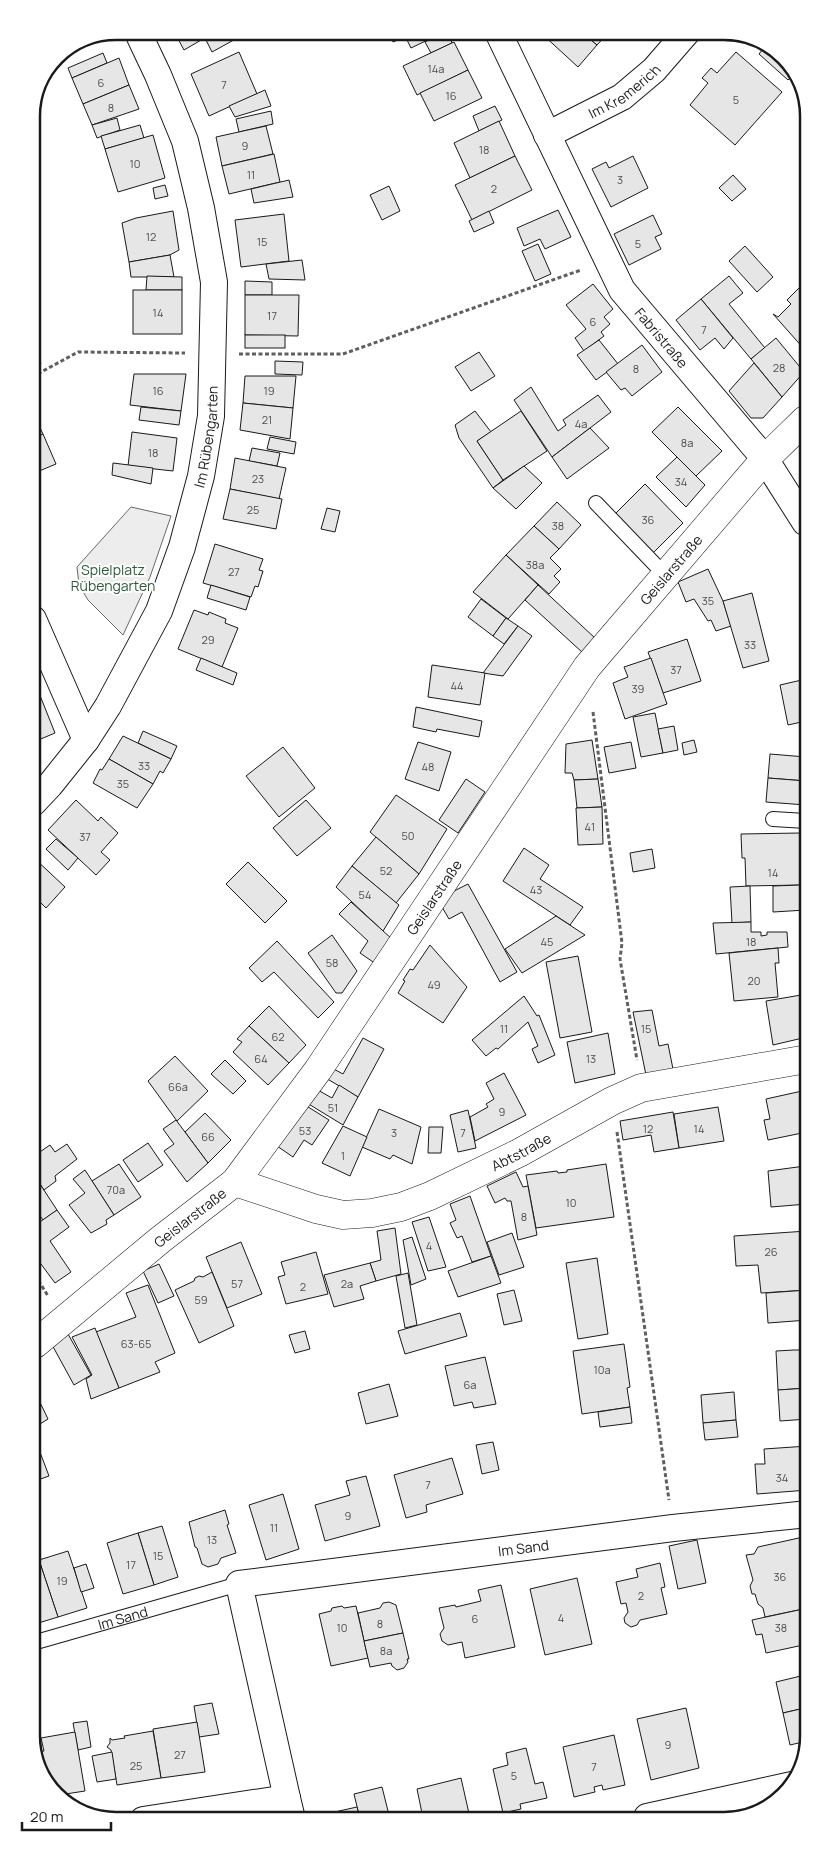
<svg xmlns="http://www.w3.org/2000/svg" width="840" height="1852" viewBox="0 0 840 1852" font-family="Manrope,sans-serif">
<rect width="100%" height="100%" fill="#fff"/>
<polygon fill="#ededed" stroke="#6a6a6a" points="131,507 171,516 150,577 123,635 88,600 79,585 77,567"/>
<g fill="#e6e6e6" stroke="#1a1a1a">
<polygon points="541,33 583,33 597,45 578,67"/>
<polygon points="583,33 608,33 597,45"/>
<polygon points="440,34 411,48 405,36 409,35"/>
<polygon points="440,34 449,34 452,43 431,53 425,42"/>
<polygon points="390,35 409,35 393,42"/>
<polygon points="208,36 184,50 177,37"/>
<polygon points="208,36 241,36 212,52 205,38"/>
<polygon points="454,42 468,70 417,95 403,66"/>
<polygon points="766,45 772,47 779,54 794,74 788,80 759,54"/>
<polygon points="239,52 257,94 209,116 191,74"/>
<polygon points="736,52 782,92 735,145 690,105 708,83 702,78 703,77 711,68 717,73"/>
<polygon points="103,53 107,63 72,78 68,68"/>
<polygon points="119,58 129,85 83,104 72,78"/>
<polygon points="468,70 482,98 434,121 420,93"/>
<polygon points="129,85 139,109 92,125 83,104"/>
<polygon points="265,90 271,106 235,117 229,106"/>
<polygon points="495,106 502,120 479,131 473,116"/>
<polygon points="271,111 273,124 239,132 236,119"/>
<polygon points="117,118 120,130 97,138 92,125"/>
<polygon points="499,121 515,156 470,178 454,143"/>
<polygon points="140,125 144,138 105,149 101,136"/>
<polygon points="266,126 273,154 222,166 216,137"/>
<polygon points="153,135 165,178 118,192 105,149"/>
<polygon points="274,154 280,182 229,194 222,166"/>
<polygon points="515,156 532,190 472,220 455,185"/>
<polygon points="633,156 648,188 611,207 592,169 606,162 609,168"/>
<polygon points="733,175 746,189 732,201 719,188"/>
<polygon points="289,180 293,197 254,203 251,189"/>
<polygon points="165,185 168,196 155,199 153,188"/>
<polygon points="389,186 400,211 382,220 370,195"/>
<polygon points="558,210 571,237 545,249 540,239 524,246 517,228"/>
<polygon points="173,211 179,250 170,255 129,262 122,223 136,218"/>
<polygon points="489,211 494,223 474,232 469,221"/>
<polygon points="284,214 289,261 241,267 235,220"/>
<polygon points="653,215 662,234 655,237 661,249 629,265 614,234"/>
<polygon points="538,244 551,274 535,281 522,251"/>
<polygon points="745,246 773,277 757,292 729,261"/>
<polygon points="170,255 174,277 131,277 129,262"/>
<polygon points="302,260 305,280 269,279 266,264"/>
<polygon points="147,276 182,277 182,290 146,290"/>
<polygon points="729,276 743,293 729,304 765,348 751,359 701,299"/>
<polygon points="245,281 272,282 272,295 245,295"/>
<polygon points="593,284 613,309 604,317 610,324 601,332 604,336 584,351 575,338 586,329 566,305"/>
<polygon points="800,287 805,292 805,350 773,314 778,317 791,304 787,300"/>
<rect x="133" y="290" width="49" height="44"/>
<polygon points="245,295 299,295 298,336 245,335"/>
<polygon points="701,299 733,338 724,349 715,338 700,350 676,320"/>
<rect x="245" y="335" width="40" height="13"/>
<polygon points="776,338 804,372 782,397 751,359"/>
<polygon points="599,340 618,364 596,380 577,355"/>
<polygon points="642,345 662,372 632,396 625,388 621,390 606,372"/>
<polygon points="32,347 41,364 32,369"/>
<polygon points="479,352 495,376 471,391 455,367"/>
<polygon points="275,361 303,362 302,375 275,374"/>
<polygon points="754,363 782,397 763,418 751,418 729,391"/>
<polygon points="134,374 186,374 181,411 130,405"/>
<polygon points="245,376 296,376 293,408 243,403"/>
<polygon points="531,387 558,431 566,425 563,420 598,395 611,412 552,457 514,400"/>
<polygon points="243,403 293,408 290,439 240,430"/>
<polygon points="141,407 181,411 179,425 139,420"/>
<polygon points="678,407 722,451 696,476 652,432"/>
<polygon points="32,411 43,434 32,439"/>
<polygon points="475,411 491,432 477,441 503,480 493,488 459,438 455,425"/>
<polygon points="521,411 547,451 503,480 477,441"/>
<polygon points="590,428 609,448 567,479 552,457"/>
<polygon points="132,432 177,438 173,471 128,466"/>
<polygon points="43,434 56,464 32,474 32,439"/>
<polygon points="270,437 296,442 294,454 267,449"/>
<polygon points="252,448 280,453 277,466 249,461"/>
<polygon points="677,457 705,485 686,507 656,477"/>
<polygon points="235,458 286,468 279,499 230,489"/>
<polygon points="113,463 153,468 151,484 112,475"/>
<polygon points="524,466 542,483 516,509 493,488"/>
<polygon points="645,484 683,523 652,554 614,515"/>
<polygon points="230,489 282,499 276,529 223,519"/>
<polygon points="557,502 581,525 559,549 534,526"/>
<polygon points="327,508 340,511 335,532 321,529"/>
<polygon points="534,526 559,549 550,558 561,569 554,576 560,582 549,594 506,555"/>
<polygon points="215,544 263,559 259,570 263,571 258,587 255,586 251,597 203,583"/>
<polygon points="506,555 538,585 508,619 473,592"/>
<polygon points="708,569 723,601 731,626 716,631 711,620 708,621 694,599 686,602 678,582"/>
<polygon points="211,585 250,597 246,610 207,598"/>
<polygon points="538,585 596,639 583,653 525,600"/>
<polygon points="752,593 769,661 743,668 723,601"/>
<polygon points="481,599 506,618 493,636 468,617"/>
<polygon points="194,610 208,615 209,612 226,619 225,623 238,628 222,667 178,649"/>
<polygon points="506,618 518,626 504,644 493,636"/>
<polygon points="518,626 532,636 503,676 483,673"/>
<polygon points="687,639 701,681 663,693 648,652"/>
<polygon points="201,658 237,673 233,685 196,670"/>
<polygon points="651,658 667,704 625,719 613,683 628,677 624,667"/>
<polygon points="432,665 485,673 480,705 428,697"/>
<polygon points="806,679 806,721 788,725 780,685"/>
<polygon points="37,688 55,733 36,741 39,750 33,752 33,690"/>
<polygon points="416,707 482,721 479,737 437,729 436,732 413,727"/>
<polygon points="655,713 663,753 641,757 633,717"/>
<polygon points="674,726 678,750 663,753 658,729"/>
<polygon points="143,731 177,746 171,759 138,743"/>
<polygon points="123,736 171,759 163,773 160,771 153,784 109,759"/>
<polygon points="592,740 598,779 574,780 572,773 565,773 566,744"/>
<polygon points="694,740 697,752 684,755 682,743"/>
<polygon points="418,742 451,752 439,791 405,779"/>
<polygon points="631,742 636,768 609,773 604,747"/>
<polygon points="283,747 315,788 279,817 246,776"/>
<polygon points="770,754 806,757 806,781 768,778"/>
<polygon points="109,759 153,784 137,808 93,783 100,769 102,770"/>
<polygon points="768,778 806,781 806,805 766,802"/>
<polygon points="466,779 485,792 458,833 439,820"/>
<polygon points="598,779 602,807 577,808 574,780"/>
<polygon points="396,795 447,829 419,874 370,832"/>
<polygon points="76,800 98,821 101,817 118,833 101,852 110,860 96,875 48,830"/>
<polygon points="306,800 331,828 297,856 273,828"/>
<polygon points="602,807 603,844 578,845 576,808"/>
<polygon points="800,833 801,885 746,886 745,858 742,858 741,834"/>
<polygon points="376,837 419,874 396,903 352,866"/>
<polygon points="56,839 78,858 68,870 46,849"/>
<polygon points="524,848 549,865 540,879 583,907 570,925 503,881"/>
<polygon points="652,849 655,868 633,872 630,853"/>
<polygon points="33,857 65,887 46,908 34,896"/>
<polygon points="248,862 287,901 265,923 226,884"/>
<polygon points="352,866 399,905 383,931 336,887"/>
<polygon points="468,884 517,972 500,982 462,912 449,919 442,907 452,892"/>
<polygon points="801,885 806,885 806,910 773,912 773,886"/>
<polygon points="750,886 751,922 732,923 730,887"/>
<polygon points="34,896 40,903 34,909"/>
<polygon points="351,902 392,939 376,964 360,953 368,941 339,914"/>
<polygon points="556,916 585,935 522,973 505,949"/>
<polygon points="751,922 751,932 761,932 761,936 767,935 767,932 787,932 788,947 716,954 713,923"/>
<polygon points="332,935 357,971 342,993 336,993 308,953"/>
<polygon points="277,941 334,1002 318,1018 274,972 262,982 249,968"/>
<polygon points="430,945 467,987 443,1023 398,993 405,981 403,980 410,969 413,970"/>
<polygon points="778,948 779,963 775,963 778,997 734,1001 729,953"/>
<polygon points="578,956 592,1032 560,1038 546,962"/>
<polygon points="807,994 807,1037 773,1045 766,1001"/>
<polygon points="524,996 537,1016 539,1015 555,1055 538,1063 532,1049 538,1046 528,1022 498,1049 496,1048 486,1056 472,1040"/>
<polygon points="269,1006 306,1045 289,1063 249,1026"/>
<polygon points="652,1010 659,1046 668,1044 673,1069 646,1075 633,1012"/>
<polygon points="249,1026 289,1063 268,1085 233,1052 242,1042 237,1039"/>
<polygon points="608,1033 615,1074 575,1083 567,1042"/>
<polygon points="363,1038 384,1049 358,1097 324,1077 330,1067 343,1074"/>
<polygon points="175,1056 208,1091 177,1121 148,1081"/>
<polygon points="225,1060 246,1081 233,1094 211,1074"/>
<polygon points="504,1073 526,1115 475,1141 470,1117 488,1107 486,1104 494,1099 486,1083"/>
<polygon points="339,1085 358,1097 343,1125 307,1103 316,1089 332,1098"/>
<polygon points="802,1091 807,1119 807,1132 768,1140 764,1120 770,1119 766,1099"/>
<polygon points="305,1105 329,1120 312,1145 304,1140 293,1157 277,1146"/>
<polygon points="718,1107 724,1141 679,1148 674,1114"/>
<polygon points="379,1109 421,1127 412,1164 393,1155 390,1159 362,1147"/>
<polygon points="468,1110 476,1148 458,1152 450,1115"/>
<polygon points="673,1112 679,1148 654,1152 651,1135 623,1140 620,1121"/>
<polygon points="205,1113 231,1140 208,1163 185,1132"/>
<polygon points="176,1120 208,1163 187,1182 164,1151 174,1144 163,1129"/>
<polygon points="343,1126 367,1137 350,1176 322,1163"/>
<polygon points="429,1127 443,1127 441,1153 428,1153"/>
<polygon points="148,1143 163,1165 138,1182 123,1160"/>
<polygon points="67,1144 77,1159 55,1176 56,1181 44,1190 34,1175 34,1156 50,1145 55,1152"/>
<polygon points="119,1164 141,1197 114,1215 92,1181"/>
<polygon points="606,1164 614,1217 536,1228 526,1175 557,1171 558,1173 567,1172 567,1170"/>
<polygon points="805,1166 807,1204 771,1207 768,1171"/>
<polygon points="85,1170 114,1215 106,1220 107,1224 91,1233 69,1205 85,1193 73,1179"/>
<polygon points="516,1172 523,1187 528,1186 537,1235 518,1240 511,1201 507,1201 505,1198 495,1203 487,1186"/>
<polygon points="34,1175 57,1210 43,1220 34,1207"/>
<polygon points="470,1196 491,1256 472,1262 462,1236 457,1238 450,1223 456,1220 450,1204"/>
<polygon points="57,1210 69,1227 50,1241 71,1272 55,1283 38,1260 37,1261 34,1258 34,1226"/>
<polygon points="429,1217 446,1267 428,1271 412,1222"/>
<polygon points="395,1228 401,1274 376,1281 370,1263 381,1260 377,1231"/>
<polygon points="807,1231 808,1290 761,1293 758,1265 736,1266 734,1236"/>
<polygon points="512,1233 524,1267 499,1275 487,1242"/>
<polygon points="412,1237 426,1279 411,1285 403,1240"/>
<polygon points="241,1242 262,1294 227,1308 206,1257"/>
<polygon points="316,1252 328,1294 286,1304 278,1277 285,1275 281,1262"/>
<polygon points="491,1256 501,1283 458,1297 448,1271"/>
<polygon points="597,1258 608,1334 578,1339 566,1263"/>
<polygon points="370,1263 376,1281 360,1286 364,1299 334,1307 324,1275"/>
<polygon points="159,1264 174,1296 158,1303 143,1271"/>
<polygon points="212,1272 234,1326 199,1343 175,1290 194,1281 195,1278 199,1276 203,1277"/>
<polygon points="408,1273 417,1325 405,1328 396,1276"/>
<polygon points="35,1285 38,1290 38,1296 35,1299"/>
<polygon points="148,1285 175,1353 155,1362 160,1372 119,1388 96,1332 136,1317 126,1293"/>
<polygon points="514,1290 522,1321 504,1325 497,1294"/>
<polygon points="808,1290 808,1320 768,1323 766,1293"/>
<polygon points="460,1313 467,1336 405,1354 398,1331"/>
<polygon points="95,1328 119,1388 91,1399 86,1379 92,1375 72,1337"/>
<polygon points="305,1331 310,1349 295,1353 289,1335"/>
<polygon points="68,1334 91,1375 74,1385 51,1343"/>
<polygon points="624,1344 630,1387 627,1388 630,1407 582,1414 573,1351"/>
<polygon points="794,1350 808,1350 808,1388 778,1390 776,1351"/>
<polygon points="485,1357 496,1404 474,1408 472,1402 454,1406 445,1366"/>
<polygon points="389,1384 398,1416 366,1424 358,1393"/>
<polygon points="808,1388 808,1419 780,1421 778,1390"/>
<polygon points="35,1392 48,1419 35,1427"/>
<polygon points="734,1392 736,1420 703,1423 701,1395"/>
<polygon points="630,1407 632,1423 600,1427 598,1412"/>
<polygon points="736,1420 738,1437 705,1440 703,1423"/>
<polygon points="35,1439 49,1476 35,1481"/>
<polygon points="493,1442 499,1470 482,1474 476,1445"/>
<polygon points="808,1446 808,1490 757,1494 755,1464 765,1464 764,1449"/>
<polygon points="452,1458 463,1494 426,1505 427,1512 406,1518 394,1475"/>
<polygon points="366,1476 380,1526 325,1541 315,1505 350,1495 346,1481"/>
<polygon points="283,1494 299,1549 266,1560 249,1505"/>
<polygon points="225,1510 229,1524 227,1525 236,1553 221,1558 218,1564 208,1567 202,1564 197,1548 195,1547 189,1522"/>
<polygon points="162,1526 178,1577 154,1585 138,1533"/>
<polygon points="138,1533 154,1585 123,1594 107,1543"/>
<polygon points="808,1536 808,1608 765,1617 763,1608 758,1604 755,1594 752,1594 750,1586 753,1580 746,1555 754,1554 758,1547"/>
<polygon points="697,1540 706,1583 678,1589 669,1546"/>
<polygon points="68,1551 87,1608 58,1617 39,1560"/>
<polygon points="39,1560 58,1617 35,1624 35,1562"/>
<polygon points="660,1563 665,1587 661,1588 667,1614 640,1620 637,1625 631,1627 625,1623 624,1618 628,1612 626,1603 621,1604 616,1582 638,1577 636,1569"/>
<polygon points="86,1564 94,1588 81,1592 74,1568"/>
<polygon points="577,1578 592,1644 545,1655 530,1589"/>
<polygon points="501,1585 515,1647 465,1658 462,1642 448,1645 442,1641 440,1634 444,1628 439,1608 455,1605 456,1607 481,1601 478,1590"/>
<polygon points="389,1602 396,1605 403,1633 364,1641 358,1613 380,1608 383,1603"/>
<polygon points="342,1606 344,1608 356,1606 368,1658 331,1666 319,1614 331,1611 332,1608"/>
<polygon points="808,1608 808,1644 766,1653 762,1634 756,1635 752,1620"/>
<polygon points="403,1633 409,1659 407,1659 408,1662 404,1668 397,1670 392,1666 391,1663 370,1667 364,1641"/>
<polygon points="809,1674 809,1707 783,1713 776,1682"/>
<polygon points="212,1703 219,1734 199,1737 194,1706"/>
<polygon points="809,1707 809,1736 807,1741 790,1745 783,1713"/>
<polygon points="686,1708 699,1768 651,1780 637,1719"/>
<polygon points="87,1721 91,1747 78,1750 73,1723"/>
<polygon points="197,1722 205,1772 161,1778 153,1729"/>
<polygon points="153,1731 161,1778 117,1785 111,1750 107,1747 110,1743 110,1738 112,1740 125,1738 124,1736"/>
<polygon points="75,1732 85,1791 59,1795 37,1765 36,1752 44,1751 41,1738"/>
<polygon points="614,1735 625,1785 603,1790 602,1785 594,1787 595,1792 574,1797 563,1747"/>
<polygon points="526,1748 535,1784 543,1782 547,1798 520,1804 521,1809 503,1813 493,1769 508,1765 506,1753"/>
<polygon points="112,1752 116,1779 97,1782 92,1756"/>
<polygon points="461,1778 470,1818 423,1818 417,1789"/>
<polygon points="382,1787 390,1819 360,1819 354,1794"/>
<polygon points="357,1807 360,1819 322,1819 321,1815"/>
</g>
<g fill="none" stroke-linecap="round" stroke-linejoin="round">
<defs>
<g id="lane">
<polyline points="596,503 666,576"/>
<polyline points="773,819 806,821"/>
<path id="s1" d="M36,1642L239,1584"/>
</g>
<g id="street">
<path id="s2" d="M499,34L622,290L765,459L805,522"/>
<path id="s3" d="M547,135L622,97L654,70L687,32"/>
<polyline points="33,619 86,740"/>
<path id="s4" d="M33,803L50,785L86,740L108,706L159,611L182,547L201,476L211,416L214,282L201,208L185,141L158,75L140,37"/>
<path id="s5" d="M287,1798L239,1584L673,1528L808,1514"/>
<polyline points="647,1817 792,1785"/>
<polyline points="143,1820 287,1798 292,1819"/>
</g>
<g id="secondary">
<path id="s6" d="M235,1182L316,1209L343,1215L372,1213L401,1207L430,1196L519,1153L612,1101L641,1088L807,1059"/>
<path id="s7" d="M35,1344L160,1240L235,1182L318,1070L587,667L765,459L805,420"/>
</g>
</defs>
<use href="#lane" stroke="#1a1a1a" stroke-width="16"/>
<use href="#street" stroke="#1a1a1a" stroke-width="28"/>
<use href="#secondary" stroke="#1a1a1a" stroke-width="29"/>
<g stroke="#5f5f5f" stroke-width="3" stroke-dasharray="4 2.5" stroke-linecap="butt">
<polyline points="239,354 343,354 581,270"/>
<polyline points="32,377 78,352 185,353"/>
<polyline points="593,712 622,943 620,959 637,1060"/>
<polyline points="617,1132 669,1500"/>
<polyline points="35,1275 48,1296"/>
</g>
<use href="#lane" stroke="#fff" stroke-width="14"/>
<use href="#street" stroke="#fff" stroke-width="26"/>
<use href="#secondary" stroke="#fff" stroke-width="28"/>
</g>
<g text-anchor="middle" dominant-baseline="central" stroke-width="4" stroke-linejoin="round" paint-order="stroke">
<g font-size="11" fill="#4d4d4d">
<text x="436" y="68">14a</text>
<text x="101" y="82">6</text>
<text x="224" y="84">7</text>
<text x="451" y="95">16</text>
<text x="736" y="99">5</text>
<text x="111" y="107">8</text>
<text x="245" y="145">9</text>
<text x="484" y="149">18</text>
<text x="135" y="163">10</text>
<text x="251" y="174">11</text>
<text x="620" y="179">3</text>
<text x="494" y="188">2</text>
<text x="151" y="236">12</text>
<text x="262" y="241">15</text>
<text x="638" y="243">5</text>
<text x="158" y="312">14</text>
<text x="272" y="315">17</text>
<text x="593" y="321">6</text>
<text x="704" y="329">7</text>
<text x="779" y="367">28</text>
<text x="636" y="368">8</text>
<text x="158" y="390">16</text>
<text x="269" y="390">19</text>
<text x="267" y="419">21</text>
<text x="581" y="423">4a</text>
<text x="687" y="442">8a</text>
<text x="153" y="452">18</text>
<text x="258" y="478">23</text>
<text x="681" y="481">34</text>
<text x="253" y="509">25</text>
<text x="648" y="519">36</text>
<text x="558" y="525">38</text>
<text x="535" y="564">38a</text>
<text x="234" y="571">27</text>
<text x="708" y="600">35</text>
<text x="208" y="639">29</text>
<text x="750" y="644">33</text>
<text x="676" y="669">37</text>
<text x="457" y="685">44</text>
<text x="638" y="688">39</text>
<text x="144" y="765">33</text>
<text x="428" y="766">48</text>
<text x="123" y="783">35</text>
<text x="590" y="826">41</text>
<text x="408" y="835">50</text>
<text x="85" y="836">37</text>
<text x="386" y="870">52</text>
<text x="773" y="872">14</text>
<text x="536" y="889">43</text>
<text x="365" y="894">54</text>
<text x="547" y="941">45</text>
<text x="751" y="941">18</text>
<text x="332" y="962">58</text>
<text x="754" y="980">20</text>
<text x="434" y="984">49</text>
<text x="504" y="1028">11</text>
<text x="646" y="1028">15</text>
<text x="278" y="1036">62</text>
<text x="261" y="1058">64</text>
<text x="591" y="1058">13</text>
<text x="178" y="1086">66a</text>
<text x="333" y="1107">51</text>
<text x="502" y="1111">9</text>
<text x="648" y="1128">12</text>
<text x="699" y="1128">14</text>
<text x="305" y="1130">53</text>
<text x="394" y="1132">3</text>
<text x="463" y="1132">7</text>
<text x="208" y="1136">66</text>
<text x="343" y="1155">1</text>
<text x="116" y="1189">70a</text>
<text x="571" y="1202">10</text>
<text x="524" y="1216">8</text>
<text x="429" y="1245">4</text>
<text x="771" y="1251">26</text>
<text x="237" y="1283">57</text>
<text x="347" y="1283">2a</text>
<text x="303" y="1286">2</text>
<text x="201" y="1299">59</text>
<text x="136" y="1343">63-65</text>
<text x="602" y="1369">10a</text>
<text x="470" y="1384">6a</text>
<text x="782" y="1477">34</text>
<text x="428" y="1484">7</text>
<text x="348" y="1515">9</text>
<text x="274" y="1527">11</text>
<text x="212" y="1539">13</text>
<text x="158" y="1555">15</text>
<text x="131" y="1564">17</text>
<text x="780" y="1576">36</text>
<text x="62" y="1580">19</text>
<text x="641" y="1595">2</text>
<text x="561" y="1617">4</text>
<text x="475" y="1618">6</text>
<text x="380" y="1623">8</text>
<text x="342" y="1627">10</text>
<text x="781" y="1627">38</text>
<text x="386" y="1650">8a</text>
<text x="668" y="1744">9</text>
<text x="180" y="1754">27</text>
<text x="136" y="1765">25</text>
<text x="594" y="1766">7</text>
<text x="514" y="1775">5</text>
</g>
<g font-size="14" fill="#1a1a1a" stroke="#fff">
<text stroke="none"><textPath href="#s3" startOffset="89">Im Kremerich</textPath></text>
<text stroke="none"><textPath href="#s2" startOffset="346">Fabristraße</textPath></text>
<text stroke="none"><textPath href="#s4" startOffset="412">Im Rübengarten</textPath></text>
<text stroke="none"><textPath href="#s7" startOffset="1010">Geislarstraße</textPath></text>
<text stroke="none"><textPath href="#s7" startOffset="605">Geislarstraße</textPath></text>
<text stroke="none"><textPath href="#s6" startOffset="304">Abtstraße</textPath></text>
<text stroke="none"><textPath href="#s7" startOffset="200">Geislarstraße</textPath></text>
<text stroke="none"><textPath href="#s5" startOffset="506">Im Sand</textPath></text>
<text stroke="none"><textPath href="#s1" startOffset="90">Im Sand</textPath></text>
</g>
<g font-size="14" fill="#2b5a34" stroke="#fff">
<text x="113" y="569">Spielplatz<tspan x="113" dy="16">Rübengarten</tspan></text>
</g>
</g>
<path d="M0 0H840V1852H0ZM116 40H724A76 76 0 0 1 800 116V1736A76 76 0 0 1 724 1812H116A76 76 0 0 1 40 1736V116A76 76 0 0 1 116 40Z" fill="#fff" fill-rule="evenodd"/>
<path fill="none" stroke="#1a1a1a" stroke-width="2.5" d="M116 40H724A76 76 0 0 1 800 116V1736A76 76 0 0 1 724 1812H116A76 76 0 0 1 40 1736V116A76 76 0 0 1 116 40Z"/>
<path d="M22 1822v8h89v-8" fill="none" stroke="#1a1a1a" stroke-width="2.5"/>
<text x="30" y="1822" font-size="15" fill="#1a1a1a" stroke="#ffffff" stroke-width="4" paint-order="stroke">20 m</text>
</svg>
